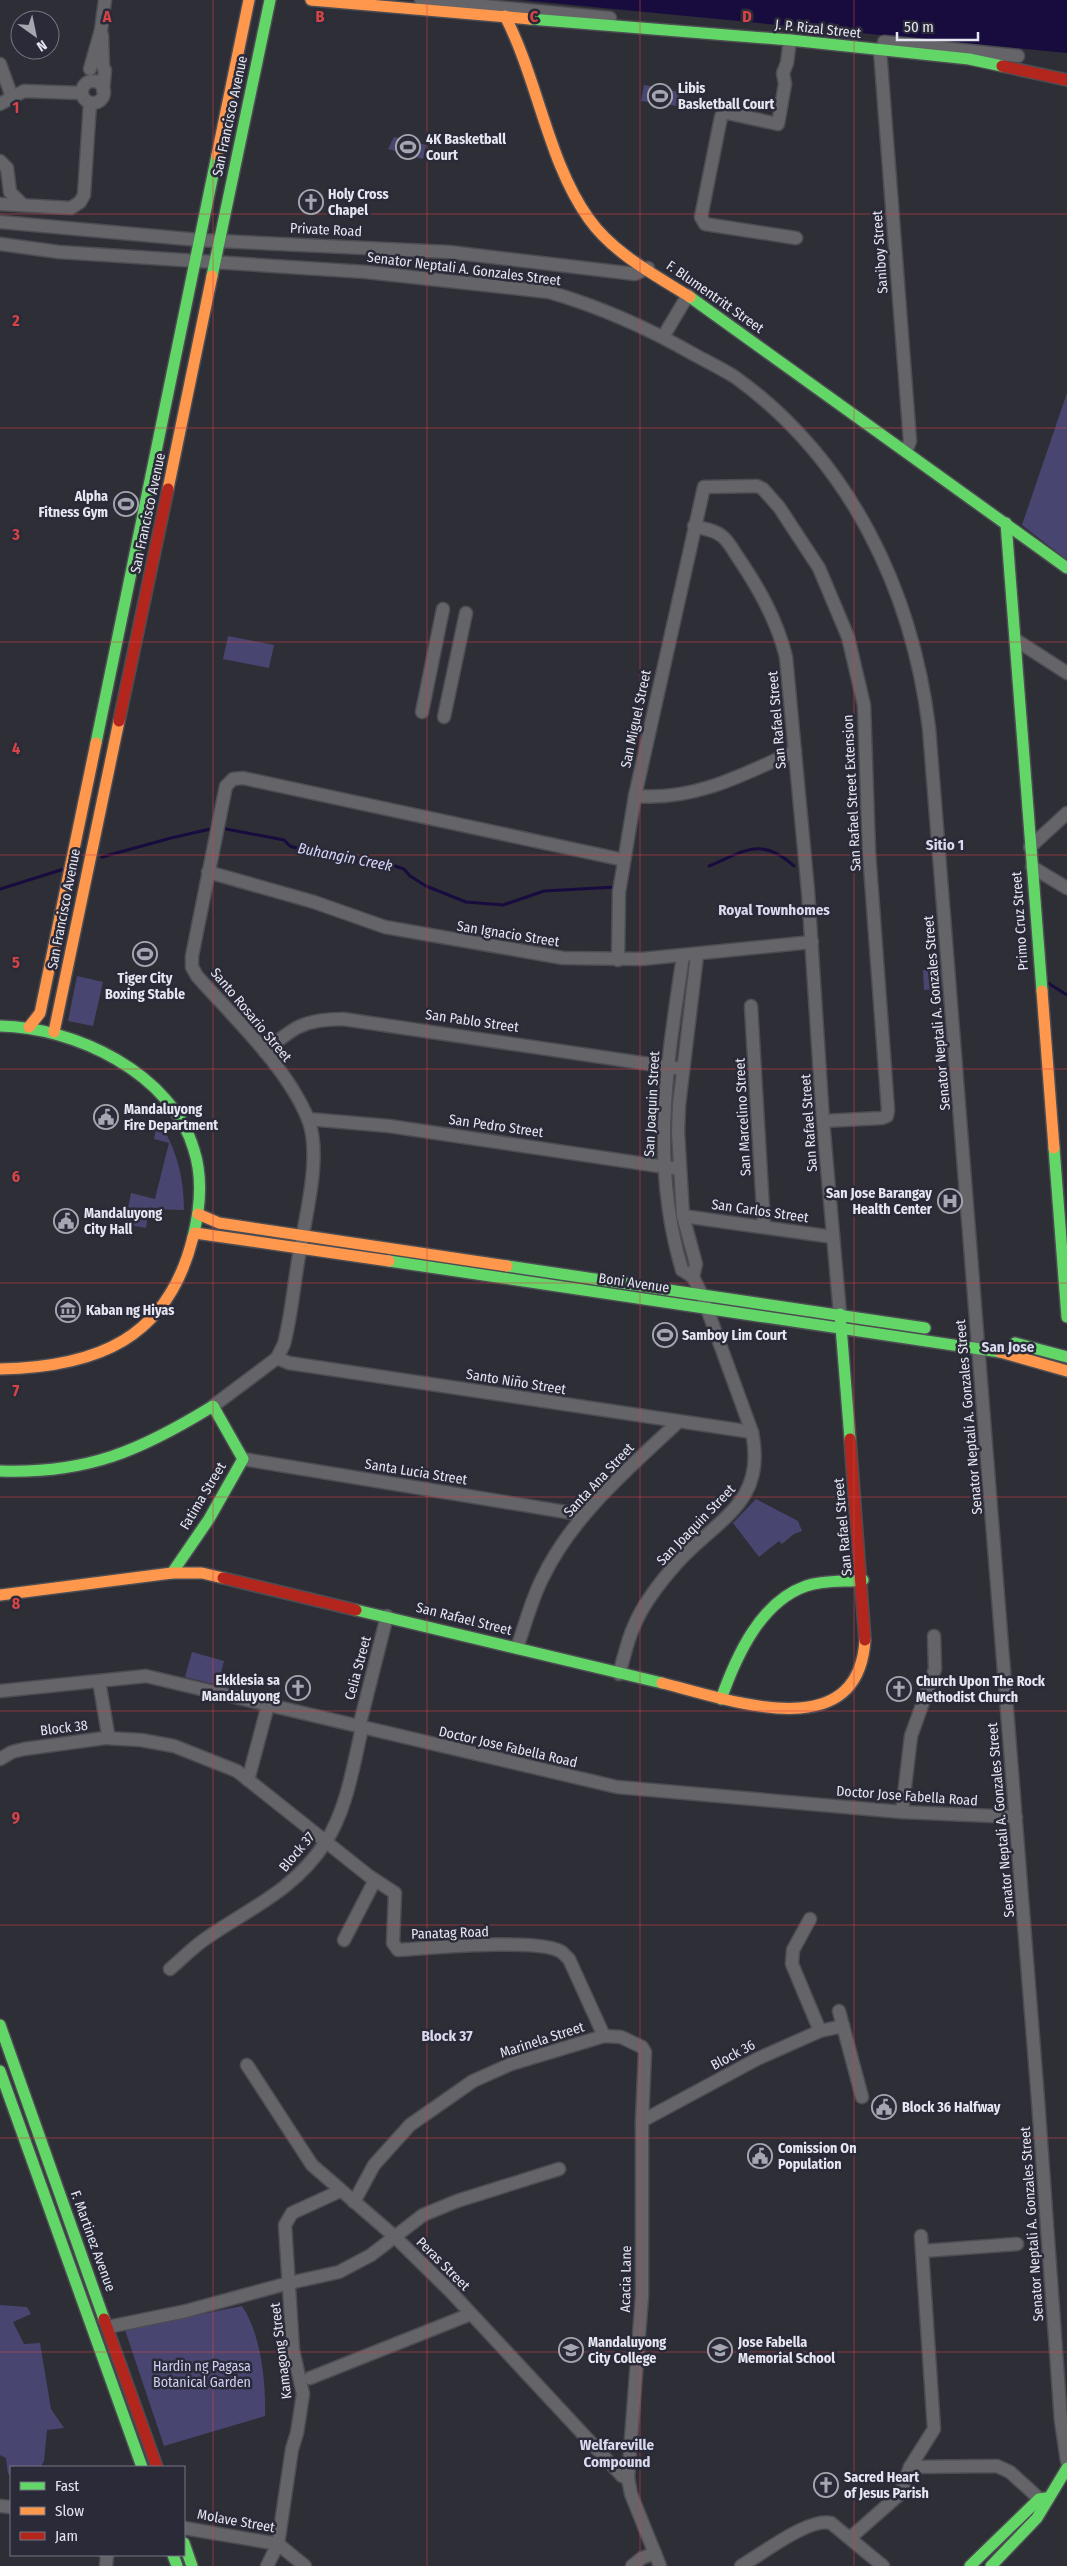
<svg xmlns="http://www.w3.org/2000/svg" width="1067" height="2566" viewBox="0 0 1067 2566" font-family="'Fira Sans Condensed',sans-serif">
<rect width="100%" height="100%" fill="#2e2e36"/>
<g fill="#484670">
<polygon points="644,85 679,92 677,106 641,101"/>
<polygon points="394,137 426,145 423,159 388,149"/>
<polygon points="1067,393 1067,560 1022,525"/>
<polygon points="228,636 274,645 269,668 223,659"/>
<polygon points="942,969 943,989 924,990 923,970"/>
<polygon points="77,976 103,982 93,1026 68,1021"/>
<path d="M158,1119C176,1149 184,1175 184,1210L149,1209L146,1228L125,1224L131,1193L155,1199L169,1143L154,1139Z"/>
<polygon points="756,1499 798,1521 802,1531 794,1534 782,1544 779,1541 759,1557 733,1523"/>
<polygon points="192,1652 224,1661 218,1685 185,1677"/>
<polygon points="0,2305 27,2307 31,2314 13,2322 24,2344 40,2343 51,2409 64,2428 47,2430 44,2461 41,2467 11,2467 11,2475 8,2474 6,2458 0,2455"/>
<path d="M242,2306C261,2334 266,2383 265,2416L164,2446L125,2330Z"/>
</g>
<polygon fill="#180c3f" points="521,0 1067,0 1067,53"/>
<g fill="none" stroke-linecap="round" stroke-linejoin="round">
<g stroke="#180c3f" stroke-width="3">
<polyline points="221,828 284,840 290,846 319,855 361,862 383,862 404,869 410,876 426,886 466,902 503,905 544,891 616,887"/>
<polyline points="102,857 171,838 215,828"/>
<path d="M709,866C745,851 761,836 794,866"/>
<polyline points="0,889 64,869"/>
<polyline points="1048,983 1067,995"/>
</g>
<defs>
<g id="street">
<polyline points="421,0 610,18"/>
<polyline points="102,35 103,67 105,70 103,90"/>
<polyline points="790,40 787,63 783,73 785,84 778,124 727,113 723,113 721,117 701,217 705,224 796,238"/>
<polyline points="884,42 1018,56"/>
<polyline points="880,50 910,441 906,451"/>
<polyline points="0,64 12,97"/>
<polyline points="90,69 101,30 105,0"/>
<circle cx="93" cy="92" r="11"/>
<polyline points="0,104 24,91 82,93"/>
<polyline points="0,161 7,168 10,192 23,205"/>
<polyline points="0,204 71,208 80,202 84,195 90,103"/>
<polyline points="0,222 199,240 449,252 635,274 648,268"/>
<path d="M0,244L59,252L366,272L549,292C601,307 648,328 695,355C708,362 722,369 735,377C850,460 912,590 929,728L1038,2100L1061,2421L1067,2461"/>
<polyline points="663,337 688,295"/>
<path d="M694,526C704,529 716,530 723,537C729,542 733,550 737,556C759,588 777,620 786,657L808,891L823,1121L840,1314"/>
<polyline points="1016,640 1067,673"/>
<polyline points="422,712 443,609"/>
<polyline points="444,717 466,613"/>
<path d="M635,796C694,801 743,775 795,751"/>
<polyline points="1030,847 1067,813"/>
<polyline points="1032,867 1067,888"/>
<polyline points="208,872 314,902 385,927 563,958 642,959 812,942"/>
<polyline points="618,960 619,892 635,796 704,487 757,486 763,489 779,507 819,568 848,637 864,705 869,852 888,1110 887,1116 882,1118 823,1121"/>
<polyline points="751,1006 764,1226"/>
<path d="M265,1052C293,1027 305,1019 343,1019L683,1069"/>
<polyline points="308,1119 389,1126 679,1169"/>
<polyline points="683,1216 833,1237"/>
<polyline points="693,1277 696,1264 683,1216 678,1132 679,1105 697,955"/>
<polyline points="277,1358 289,1363 752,1432"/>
<path d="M213,1406L277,1358L284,1344C292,1313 294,1281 300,1250C306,1214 322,1154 308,1119C287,1067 234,1018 197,976L192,967V956L226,786L233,779L243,778L624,860"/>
<polyline points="243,1459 584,1515"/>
<path d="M517,1648C525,1625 531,1601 542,1579C572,1516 627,1470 677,1423"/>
<path d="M619,1674C624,1658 627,1641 634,1626C643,1604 661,1581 677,1563C718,1518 767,1503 752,1432L702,1295L693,1277L682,1270C650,1162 667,1065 683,956"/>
<polyline points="0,1691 146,1676 617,1787 902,1812 1016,1817"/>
<polyline points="359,1727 387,1616"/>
<path d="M105,1738L141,1740L174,1746L237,1771L369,1876L395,1893L393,1943L398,1950C431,1948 535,1938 560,1951C564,1953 566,1957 569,1959L604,2036"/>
<polyline points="0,1759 12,1752 24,1749 105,1738 108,1734 99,1681"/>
<polyline points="248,1780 268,1705"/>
<polyline points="902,1812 911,1736 935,1669 934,1636"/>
<polyline points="810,1919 793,1950 792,1964 820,2031"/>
<polyline points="344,1940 375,1880"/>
<path d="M170,1969C183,1958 194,1946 208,1937C252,1907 294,1890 325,1843C347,1810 353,1766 362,1728"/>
<polyline points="839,2011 862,2097"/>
<polyline points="247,2065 312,2165 394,2236 450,2291 622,2476 628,2478"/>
<polyline points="642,2121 757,2059 820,2031 843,2026"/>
<polyline points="354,2202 374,2165 410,2125 473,2081 511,2064 604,2036 621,2037 642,2047 645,2052 642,2121 642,2296 628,2478 631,2494 660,2566"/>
<polyline points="923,2251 1017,2244"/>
<polyline points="108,2327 186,2311 289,2283 339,2272 371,2255 423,2215 457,2201 559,2169"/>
<polyline points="310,2378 471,2314"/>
<polyline points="910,2467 997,2466 1010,2472 1044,2503"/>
<polyline points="0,2506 10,2507"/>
<polyline points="184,2528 278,2544 305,2566"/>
<polyline points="850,2538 900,2494 910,2467 934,2429 921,2236"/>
<polyline points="106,2566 107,2555"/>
<polyline points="267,2566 278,2544 292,2449 297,2433 303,2394 293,2350 285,2225 292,2213 340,2191"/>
<polyline points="632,2566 642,2558 655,2553"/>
<path d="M741,2566C762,2554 809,2517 831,2523L883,2566"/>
</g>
<g id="fast">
<polyline points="530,19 790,40 969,59 1002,66"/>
<polyline points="212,276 270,0"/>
<polyline points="690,297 1067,568"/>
<polyline points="1006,523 1042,991"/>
<polyline points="96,743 217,155"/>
<path d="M0,1026C74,1027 172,1073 194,1150C203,1178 200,1209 193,1237"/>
<polyline points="1054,1148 1067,1317"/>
<polyline points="389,1261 1000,1352"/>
<polyline points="507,1266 925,1328"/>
<polyline points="840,1314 850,1439"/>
<polyline points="1015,1343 1067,1357"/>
<path d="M0,1471C87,1474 140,1451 213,1406L243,1459L209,1519L172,1573"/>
<polyline points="356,1610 662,1683"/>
<path d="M721,1699C736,1657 760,1602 806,1586C824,1580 845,1582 863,1580"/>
<polyline points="0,2025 104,2319"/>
<polyline points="0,2071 142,2467"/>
<polyline points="184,2543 192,2566"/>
<polyline points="173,2555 177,2566"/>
<polyline points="970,2566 1039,2499 1046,2498"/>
<polyline points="991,2566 1037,2518 1067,2468"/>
</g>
<g id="slow">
<polyline points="311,0 530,19"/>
<path d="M505,16C538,80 548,162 589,219C613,253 655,275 690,297"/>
<polyline points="217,155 249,0"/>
<polyline points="168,489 212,276"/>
<polyline points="1042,991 1054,1148"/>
<polyline points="29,1027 40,1013 96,743"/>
<polyline points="54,1032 119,721"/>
<polyline points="198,1214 219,1223 507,1266"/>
<polyline points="195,1233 389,1261"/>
<polyline points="1000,1352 1067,1371"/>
<path d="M0,1369C97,1367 168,1339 193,1237"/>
<polyline points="0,1595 172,1573 202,1573 223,1578"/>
<path d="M662,1683C728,1699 858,1749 865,1640"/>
</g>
<g id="jam">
<polyline points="1002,66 1067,80"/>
<polyline points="119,721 168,489"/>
<polyline points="850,1439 865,1640"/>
<polyline points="223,1578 356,1610"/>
<polyline points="104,2319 157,2467"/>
</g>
</defs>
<use href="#street" stroke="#4c4c53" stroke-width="15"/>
<use href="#fast" stroke="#4c4c53" stroke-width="14"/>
<use href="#slow" stroke="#4c4c53" stroke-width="14"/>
<use href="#jam" stroke="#4c4c53" stroke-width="14"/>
<use href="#street" stroke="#646469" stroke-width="12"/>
<use href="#fast" stroke="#63d668" stroke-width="11"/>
<use href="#slow" stroke="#ff974d" stroke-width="11"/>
<use href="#jam" stroke="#b3261e" stroke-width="11"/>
</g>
<path fill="none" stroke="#d84446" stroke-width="1" stroke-opacity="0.55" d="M213,0V2566M427,0V2566M640,0V2566M854,0V2566M0,214H1067M0,428H1067M0,642H1067M0,855H1067M0,1069H1067M0,1283H1067M0,1497H1067M0,1711H1067M0,1925H1067M0,2138H1067M0,2352H1067"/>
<defs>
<symbol id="stadium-ring" viewBox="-11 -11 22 22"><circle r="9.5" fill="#2a2a39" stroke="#a6a6b0" stroke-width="1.5"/><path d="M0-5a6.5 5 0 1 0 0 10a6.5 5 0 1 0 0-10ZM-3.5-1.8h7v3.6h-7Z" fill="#a6a6b0"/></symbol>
<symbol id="church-ring" viewBox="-11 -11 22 22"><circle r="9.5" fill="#2a2a39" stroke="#a6a6b0" stroke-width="1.5"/><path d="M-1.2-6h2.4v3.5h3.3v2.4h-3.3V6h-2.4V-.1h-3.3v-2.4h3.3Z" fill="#a6a6b0"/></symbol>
<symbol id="civic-ring" viewBox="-11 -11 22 22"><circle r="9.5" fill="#2a2a39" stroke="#a6a6b0" stroke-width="1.5"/><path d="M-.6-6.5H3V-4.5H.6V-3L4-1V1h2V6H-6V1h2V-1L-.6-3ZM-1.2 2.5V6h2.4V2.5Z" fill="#a6a6b0"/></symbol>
<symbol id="hospital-ring" viewBox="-11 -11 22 22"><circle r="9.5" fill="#2a2a39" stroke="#a6a6b0" stroke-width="1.5"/><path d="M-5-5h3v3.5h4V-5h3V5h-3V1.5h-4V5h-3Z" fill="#a6a6b0"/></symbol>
<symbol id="museum-ring" viewBox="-11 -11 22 22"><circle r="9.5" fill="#2a2a39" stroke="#a6a6b0" stroke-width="1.5"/><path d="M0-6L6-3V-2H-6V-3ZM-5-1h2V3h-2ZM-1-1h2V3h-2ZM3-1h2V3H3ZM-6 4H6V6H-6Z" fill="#a6a6b0"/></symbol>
<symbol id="university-ring" viewBox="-11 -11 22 22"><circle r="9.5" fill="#2a2a39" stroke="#a6a6b0" stroke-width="1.5"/><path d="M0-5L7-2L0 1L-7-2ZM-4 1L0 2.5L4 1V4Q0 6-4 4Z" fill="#a6a6b0"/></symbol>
<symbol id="school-ring" viewBox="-11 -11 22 22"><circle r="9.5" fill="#2a2a39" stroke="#a6a6b0" stroke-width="1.5"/><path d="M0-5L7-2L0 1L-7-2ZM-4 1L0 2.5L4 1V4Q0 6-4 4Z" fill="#a6a6b0"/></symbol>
</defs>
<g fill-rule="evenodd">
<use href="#stadium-ring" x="646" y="82" width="28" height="28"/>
<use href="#stadium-ring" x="394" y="133" width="28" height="28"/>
<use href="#church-ring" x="297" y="188" width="28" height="28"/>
<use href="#stadium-ring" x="112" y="490" width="28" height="28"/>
<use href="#stadium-ring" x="131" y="940" width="28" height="28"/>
<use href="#civic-ring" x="92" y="1103" width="28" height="28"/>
<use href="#hospital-ring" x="936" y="1187" width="28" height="28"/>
<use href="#civic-ring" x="52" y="1207" width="28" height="28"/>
<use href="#museum-ring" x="54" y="1296" width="28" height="28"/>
<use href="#stadium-ring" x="651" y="1321" width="28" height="28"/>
<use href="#church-ring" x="284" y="1674" width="28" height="28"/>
<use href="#church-ring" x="885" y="1675" width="28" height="28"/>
<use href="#civic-ring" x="870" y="2093" width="28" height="28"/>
<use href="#civic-ring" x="746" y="2142" width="28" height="28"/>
<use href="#university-ring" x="557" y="2336" width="28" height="28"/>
<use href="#school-ring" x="706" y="2336" width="28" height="28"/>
<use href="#church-ring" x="812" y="2471" width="28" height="28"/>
</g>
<g text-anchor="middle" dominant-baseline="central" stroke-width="5" stroke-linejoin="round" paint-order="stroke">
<g font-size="14" fill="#e6e6f1" stroke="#2a2a39">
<text transform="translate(818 29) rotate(6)">J. P. Rizal Street</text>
<text transform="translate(230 116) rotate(-78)">San Francisco Avenue</text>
<text transform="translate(326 230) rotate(3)">Private Road</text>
<text transform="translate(880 252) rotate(-94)">Saniboy Street</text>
<text transform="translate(464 269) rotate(7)">Senator Neptali A. Gonzales Street</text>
<text transform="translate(715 297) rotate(35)">F. Blumentritt Street</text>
<text transform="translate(148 513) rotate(-78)">San Francisco Avenue</text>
<text transform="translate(636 719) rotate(-78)">San Miguel Street</text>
<text transform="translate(777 720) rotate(-95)">San Rafael Street</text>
<text transform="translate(852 793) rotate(-93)">San Rafael Street Extension</text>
<text transform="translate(64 909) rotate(-79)">San Francisco Avenue</text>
<text transform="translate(1020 921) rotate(-94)">Primo Cruz Street</text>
<text transform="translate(508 934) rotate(9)">San Ignacio Street</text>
<text transform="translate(937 1013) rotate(-95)">Senator Neptali A. Gonzales Street</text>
<text transform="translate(251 1015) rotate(50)">Santo Rosario Street</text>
<text transform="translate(472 1021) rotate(8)">San Pablo Street</text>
<text transform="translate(652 1104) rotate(-87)">San Joaquin Street</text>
<text transform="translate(743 1117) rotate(-93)">San Marcelino Street</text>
<text transform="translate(809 1123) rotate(-94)">San Rafael Street</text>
<text transform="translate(496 1126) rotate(8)">San Pedro Street</text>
<text transform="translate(760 1211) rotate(8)">San Carlos Street</text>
<text transform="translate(634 1283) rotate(8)">Boni Avenue</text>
<text transform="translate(516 1382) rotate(9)">Santo Niño Street</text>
<text transform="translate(969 1417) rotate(-95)">Senator Neptali A. Gonzales Street</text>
<text transform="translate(416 1472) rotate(9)">Santa Lucia Street</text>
<text transform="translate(599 1480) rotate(-47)">Santa Ana Street</text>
<text transform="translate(203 1496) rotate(-59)">Fatima Street</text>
<text transform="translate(696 1525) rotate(-46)">San Joaquin Street</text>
<text transform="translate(843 1527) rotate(-95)">San Rafael Street</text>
<text transform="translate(464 1619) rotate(14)">San Rafael Street</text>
<text transform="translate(358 1668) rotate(-75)">Celia Street</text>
<text transform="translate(64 1728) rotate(-7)">Block 38</text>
<text transform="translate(508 1747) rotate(13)">Doctor Jose Fabella Road</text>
<text transform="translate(907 1796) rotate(4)">Doctor Jose Fabella Road</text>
<text transform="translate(1001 1820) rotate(-95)">Senator Neptali A. Gonzales Street</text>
<text transform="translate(297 1852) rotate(-50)">Block 37</text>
<text transform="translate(450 1933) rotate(-2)">Panatag Road</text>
<text transform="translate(542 2040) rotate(-18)">Marinela Street</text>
<text transform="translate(733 2055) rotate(-28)">Block 36</text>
<text transform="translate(1032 2224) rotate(-94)">Senator Neptali A. Gonzales Street</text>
<text transform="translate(93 2241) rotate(70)">F. Martinez Avenue</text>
<text transform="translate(443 2264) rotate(45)">Peras Street</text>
<text transform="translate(626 2279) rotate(-89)">Acacia Lane</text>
<text transform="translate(281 2351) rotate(-97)">Kamagong Street</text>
<text transform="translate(236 2521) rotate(10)">Molave Street</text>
</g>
<g font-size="14" font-weight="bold" fill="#e6e6f1" stroke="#2a2a39" text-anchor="start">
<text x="678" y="88">Libis<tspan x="678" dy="16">Basketball Court</tspan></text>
<text x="426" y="139">4K Basketball<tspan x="426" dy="16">Court</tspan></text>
<text x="328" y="194">Holy Cross<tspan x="328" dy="16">Chapel</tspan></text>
<text x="108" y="496" text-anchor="end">Alpha<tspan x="108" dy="16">Fitness Gym</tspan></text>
<text x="145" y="978" text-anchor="middle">Tiger City<tspan x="145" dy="16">Boxing Stable</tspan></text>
<text x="124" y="1109">Mandaluyong<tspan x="124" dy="16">Fire Department</tspan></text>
<text x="932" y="1193" text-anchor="end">San Jose Barangay<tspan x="932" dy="16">Health Center</tspan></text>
<text x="84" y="1213">Mandaluyong<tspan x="84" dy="16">City Hall</tspan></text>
<text x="86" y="1310">Kaban ng Hiyas</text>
<text x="682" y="1335">Samboy Lim Court</text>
<text x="280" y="1680" text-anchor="end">Ekklesia sa<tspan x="280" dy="16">Mandaluyong</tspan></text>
<text x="916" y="1681">Church Upon The Rock<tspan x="916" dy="16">Methodist Church</tspan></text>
<text x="902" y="2107">Block 36 Halfway</text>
<text x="778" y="2148">Comission On<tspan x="778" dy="16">Population</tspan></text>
<text x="588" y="2342">Mandaluyong<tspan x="588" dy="16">City College</tspan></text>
<text x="738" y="2342">Jose Fabella<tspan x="738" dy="16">Memorial School</tspan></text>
<text x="844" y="2477">Sacred Heart<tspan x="844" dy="16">of Jesus Parish</tspan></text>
</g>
<g font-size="14" fill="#cecef3" stroke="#2a2a39">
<text x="202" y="2366">Hardin ng Pagasa<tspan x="202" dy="16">Botanical Garden</tspan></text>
</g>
<g font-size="15" font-weight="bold" fill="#dadaef" stroke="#2a2a39">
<text x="945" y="845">Sitio 1</text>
<text x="774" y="910">Royal Townhomes</text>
<text x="1008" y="1347">San Jose</text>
<text x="447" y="2036">Block 37</text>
<text x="617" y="2445">Welfareville<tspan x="617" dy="17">Compound</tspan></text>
</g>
<g font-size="15" font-style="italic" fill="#d5d5fa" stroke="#2a2a39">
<text transform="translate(345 857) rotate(11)">Buhangin Creek</text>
</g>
</g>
<g font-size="16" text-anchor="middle" font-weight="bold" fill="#d84446" stroke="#2a2a39" stroke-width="5" stroke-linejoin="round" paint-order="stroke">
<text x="107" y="22">A</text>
<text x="320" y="22">B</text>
<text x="534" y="22">C</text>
<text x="747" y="22">D</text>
<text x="16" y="113">1</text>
<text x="16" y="326">2</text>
<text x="16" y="540">3</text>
<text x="16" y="754">4</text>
<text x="16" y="968">5</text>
<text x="16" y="1182">6</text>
<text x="16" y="1396">7</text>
<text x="16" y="1609">8</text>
<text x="16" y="1823">9</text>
</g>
<rect x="10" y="2466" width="175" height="90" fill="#2a2a39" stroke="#757583"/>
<rect x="20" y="2482" width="25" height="8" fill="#63d668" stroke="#757583"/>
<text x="55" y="2491" font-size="15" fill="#e6e6f1">Fast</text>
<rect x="20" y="2507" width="25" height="8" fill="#ff974d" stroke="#757583"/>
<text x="55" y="2516" font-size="15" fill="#e6e6f1">Slow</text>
<rect x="20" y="2532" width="25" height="8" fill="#b3261e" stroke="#757583"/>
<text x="55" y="2541" font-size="15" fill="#e6e6f1">Jam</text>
<g transform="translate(35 35) rotate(147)"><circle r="24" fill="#2a2a39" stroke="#757583"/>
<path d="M0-4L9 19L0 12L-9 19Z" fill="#a6a6b0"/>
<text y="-8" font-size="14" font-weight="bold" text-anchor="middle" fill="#e6e6f1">N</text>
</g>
<path d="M897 32v8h81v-8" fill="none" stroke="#e6e6f1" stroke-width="2.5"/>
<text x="904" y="32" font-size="15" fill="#e6e6f1" stroke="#2a2a39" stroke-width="4" paint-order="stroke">50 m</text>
</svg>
